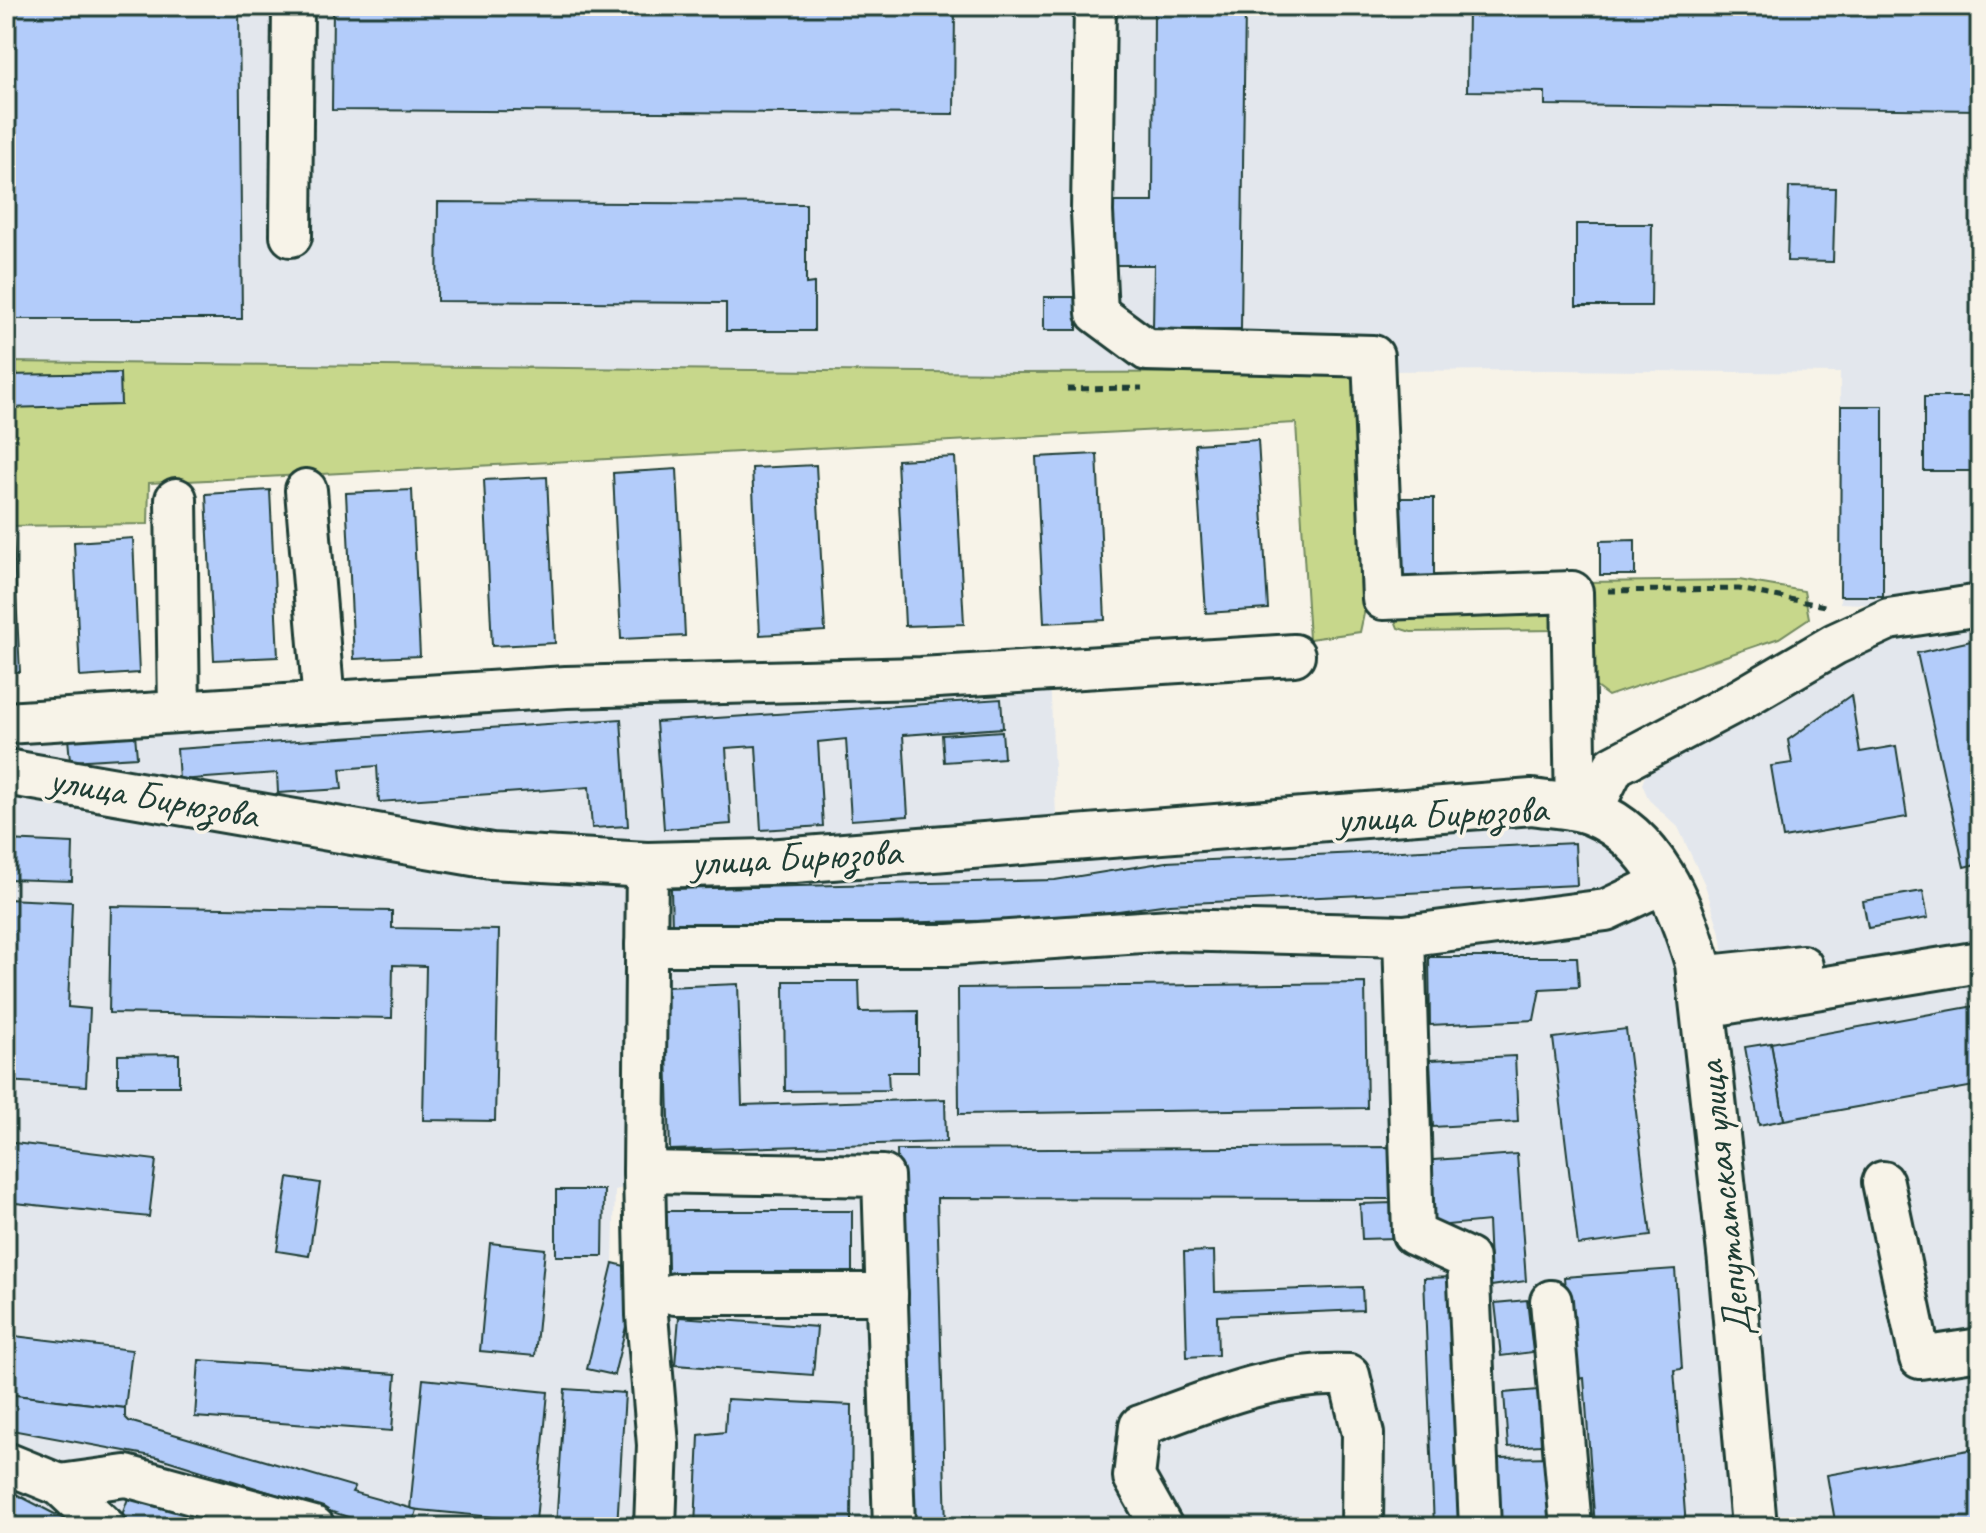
<svg xmlns="http://www.w3.org/2000/svg" width="1986" height="1533" viewBox="0 0 1986 1533" font-family="Caveat,sans-serif">
<rect width="100%" height="100%" fill="#f7f3e8"/>
<filter id="ink" filterUnits="userSpaceOnUse"><feTurbulence type="fractalNoise" baseFrequency=".0125" numOctaves="2"/><feDisplacementMap in="SourceGraphic" scale="16" xChannelSelector="R" yChannelSelector="G"/><feConvolveMatrix kernelMatrix="1 2 1 2 8 2 1 2 1" color-interpolation-filters="sRGB"/></filter>
<g filter="url(#ink)">
<g fill="#e3e7ed">
<polygon points="6,6 1980,6 1980,587 1884,605 1840,603 1840,373 1553,370 1017,373 6,362"/>
<polygon points="1980,616 1980,1527 1773,1527 1722,939 1705,885 1678,827 1649,800 1642,784 1647,770 1852,647"/>
<polygon points="1050,675 1056,816 801,839 599,840 492,832 176,784 19,755 6,748 6,728"/>
<polygon points="6,797 73,809 488,868 612,879 632,898 624,1188 615,1190 613,1263 640,1270 664,892 668,886 1534,822 1583,833 1615,851 1631,873 1603,898 1609,920 1656,910 1667,936 1679,1000 1716,1265 1738,1527 6,1527"/>
</g>
<g fill="#c7d78b" stroke="#738a60" stroke-width="2">
<polygon points="6,362 1017,373 1361,372 1365,609 1360,632 1309,639 1296,423 149,483 148,524 6,526"/>
<polygon points="1739,580 1804,591 1809,618 1779,638 1608,696 1588,681 1586,582"/>
<polygon points="1555,583 1557,630 1411,632 1398,628 1390,607"/>
</g>
<g fill="#b3ccfa" stroke="#1f3d34" stroke-width="2">
<polygon points="6,6 239,6 242,319 6,319"/>
<polygon points="333,6 955,6 954,114 332,110"/>
<polygon points="1154,6 1245,6 1241,329 1153,329 1154,265 1111,265 1112,202 1153,202"/>
<polygon points="1468,6 1980,6 1980,110 1545,105 1545,92 1467,91"/>
<polygon points="1789,187 1835,188 1833,262 1787,261"/>
<polygon points="438,202 806,204 806,284 814,283 814,331 726,331 726,303 437,301"/>
<polygon points="1576,224 1652,224 1651,306 1576,306"/>
<rect x="1044" y="297" width="33" height="33"/>
<polygon points="120,373 121,405 6,408 6,375"/>
<polygon points="1924,397 1980,397 1980,491 1979,471 1924,471"/>
<polygon points="1841,406 1883,406 1883,596 1840,596"/>
<polygon points="1258,440 1268,609 1206,613 1195,444"/>
<polygon points="1097,454 1105,620 1044,623 1036,457"/>
<polygon points="955,457 964,624 905,626 897,460"/>
<polygon points="816,465 825,631 760,635 752,468"/>
<polygon points="677,469 685,636 621,639 613,473"/>
<polygon points="547,477 555,643 492,646 484,480"/>
<polygon points="270,490 278,657 214,660 206,494"/>
<polygon points="412,490 420,656 354,659 346,493"/>
<polygon points="1401,498 1434,498 1434,579 1401,578"/>
<polygon points="13,536 20,672 6,672 6,537"/>
<polygon points="133,538 139,673 80,677 74,542"/>
<polygon points="1635,540 1635,575 1600,575 1600,541"/>
<polygon points="1980,639 1980,863 1964,867 1917,653"/>
<polygon points="1851,695 1860,752 1896,746 1907,817 1783,838 1771,766 1792,763 1788,740"/>
<polygon points="1001,699 1003,728 903,735 908,816 851,820 846,739 818,742 823,826 761,830 756,746 726,748 731,824 664,829 656,722"/>
<polygon points="621,719 628,826 592,828 589,787 379,802 377,766 340,769 342,789 278,793 277,773 179,780 177,749"/>
<polygon points="1002,731 1004,758 944,762 942,735"/>
<polygon points="135,734 137,757 70,761 68,738"/>
<polygon points="6,840 73,843 72,881 6,879"/>
<polygon points="1575,843 1577,885 1169,904 1060,919 672,928 671,889 1055,880 1166,862"/>
<polygon points="1923,891 1928,918 1868,928 1863,901"/>
<polygon points="6,899 72,902 68,1007 90,1009 86,1086 6,1081"/>
<polygon points="111,906 392,911 392,928 499,930 495,1121 423,1120 426,966 393,965 392,1018 109,1013"/>
<polygon points="1429,957 1577,957 1579,987 1540,989 1534,1020 1430,1025"/>
<polygon points="784,981 859,981 860,1012 918,1011 918,1072 888,1072 889,1090 785,1091"/>
<polygon points="1365,983 1367,1108 959,1114 958,988"/>
<polygon points="738,984 742,1105 945,1099 946,1142 670,1150 665,987"/>
<polygon points="1980,1005 1980,1085 1784,1120 1771,1043"/>
<polygon points="1626,1029 1651,1236 1578,1245 1553,1038"/>
<polygon points="1771,1043 1784,1120 1759,1125 1745,1047"/>
<polygon points="179,1054 179,1086 118,1086 118,1055"/>
<polygon points="1515,1056 1518,1122 1433,1127 1430,1060"/>
<polygon points="6,1142 156,1160 149,1217 6,1202"/>
<polygon points="1392,1147 1394,1199 937,1198 946,1527 906,1527 897,1150"/>
<polygon points="1517,1154 1526,1281 1491,1286 1488,1221 1427,1227 1420,1161"/>
<polygon points="288,1178 320,1183 309,1256 277,1251"/>
<polygon points="556,1190 604,1190 603,1256 556,1256"/>
<polygon points="1393,1203 1394,1238 1362,1239 1360,1204"/>
<polygon points="654,1211 852,1211 852,1279 654,1278"/>
<polygon points="490,1243 545,1249 535,1356 480,1351"/>
<polygon points="1214,1251 1215,1292 1362,1287 1363,1310 1217,1316 1218,1355 1187,1357 1184,1252"/>
<polygon points="613,1263 640,1270 614,1375 587,1369"/>
<polygon points="1675,1269 1682,1369 1674,1370 1686,1527 1595,1527 1584,1378 1572,1379 1564,1277"/>
<polygon points="1455,1277 1466,1527 1434,1527 1424,1278"/>
<polygon points="1527,1300 1533,1352 1501,1356 1495,1303"/>
<polygon points="679,1317 817,1327 813,1375 675,1365"/>
<polygon points="6,1335 132,1350 125,1408 6,1394"/>
<polygon points="199,1360 396,1374 392,1431 195,1417"/>
<polygon points="423,1379 548,1392 536,1521 410,1509"/>
<polygon points="565,1389 625,1393 617,1527 556,1527"/>
<polygon points="1538,1390 1541,1445 1508,1447 1504,1393"/>
<polygon points="6,1394 125,1408 125,1417 129,1421 355,1487 352,1492 417,1510 412,1527 380,1527 157,1457 6,1429"/>
<polygon points="727,1399 852,1405 851,1527 695,1527 699,1435 725,1432"/>
<polygon points="1980,1448 1980,1527 1836,1527 1827,1475"/>
<polygon points="1555,1457 1556,1527 1501,1527 1498,1458"/>
<polygon points="6,1489 80,1527 6,1527"/>
<polygon points="130,1493 261,1527 121,1527 122,1515"/>
</g>
<g fill="none" stroke-linecap="round" stroke-linejoin="round">
<defs>
<g id="minor">
<polyline points="1095,6 1092,212 1097,313 1147,350 1373,356 1383,599 1572,592 1576,809"/>
<polyline points="291,236 293,6"/>
<polyline points="306,490 324,703"/>
<polyline points="176,499 179,711"/>
<polyline points="6,723 566,687 921,678 1294,655"/>
<polyline points="1591,812 1614,766 1741,699 1835,644 1889,619 1980,605"/>
<polyline points="647,865 644,1172 647,1315 658,1445 655,1527"/>
<polyline points="1404,936 1413,1234 1468,1259 1480,1527"/>
<polyline points="646,945 949,945 1171,930 1404,936 1606,910 1644,892 1664,878"/>
<polyline points="1699,977 1802,966"/>
<polyline points="1704,1007 1980,962"/>
<polyline points="644,1172 883,1176 894,1527"/>
<polyline points="1883,1182 1920,1358 1980,1349"/>
<polyline points="675,1294 887,1294"/>
<polyline points="1551,1301 1571,1527"/>
<polyline points="6,1463 60,1485 105,1527"/>
<polyline points="60,1485 126,1476 314,1527"/>
<path d="M1162,1527L1134,1477L1140,1426C1207,1401 1277,1371 1349,1375L1363,1434L1362,1527"/>
</g>
<path id="major" d="M6,772L491,856L647,865L768,862L1532,802C1551,805 1575,805 1593,813C1654,838 1681,905 1698,964L1731,1262L1754,1527"/>
</defs>
<use href="#minor" stroke="#1f3d34" stroke-width="46"/>
<use href="#major" stroke="#1f3d34" stroke-width="50"/>
<g stroke="#1f3d34" stroke-width="5" stroke-dasharray="8 6" stroke-linecap="butt">
<polyline points="1067,389 1142,388"/>
<polyline points="1608,591 1739,589 1825,606"/>
</g>
<use href="#minor" stroke="#f7f3e8" stroke-width="40"/>
<use href="#major" stroke="#f7f3e8" stroke-width="44"/>
</g>
</g>
<g text-anchor="middle" dominant-baseline="central" stroke-width="7" stroke-linejoin="round" paint-order="stroke">
<g font-size="40" fill="#1f3d34" stroke="#f7f3e8">
<text transform="translate(154 797) rotate(10)">улица Бирюзова</text>
<text transform="translate(1442 814) rotate(-3)">улица Бирюзова</text>
<text transform="translate(796 857) rotate(-3)">улица Бирюзова</text>
<text transform="translate(1724 1199) rotate(-96)">Депутатская улица</text>
</g>
</g>
<rect width="1986" height="1533" fill="none" stroke="#f7f3e8" stroke-width="32"/>
<rect x="16" y="16" width="1954" height="1501" fill="none" stroke="#1f3d34" stroke-width="3" filter="url(#ink)"/>
</svg>
